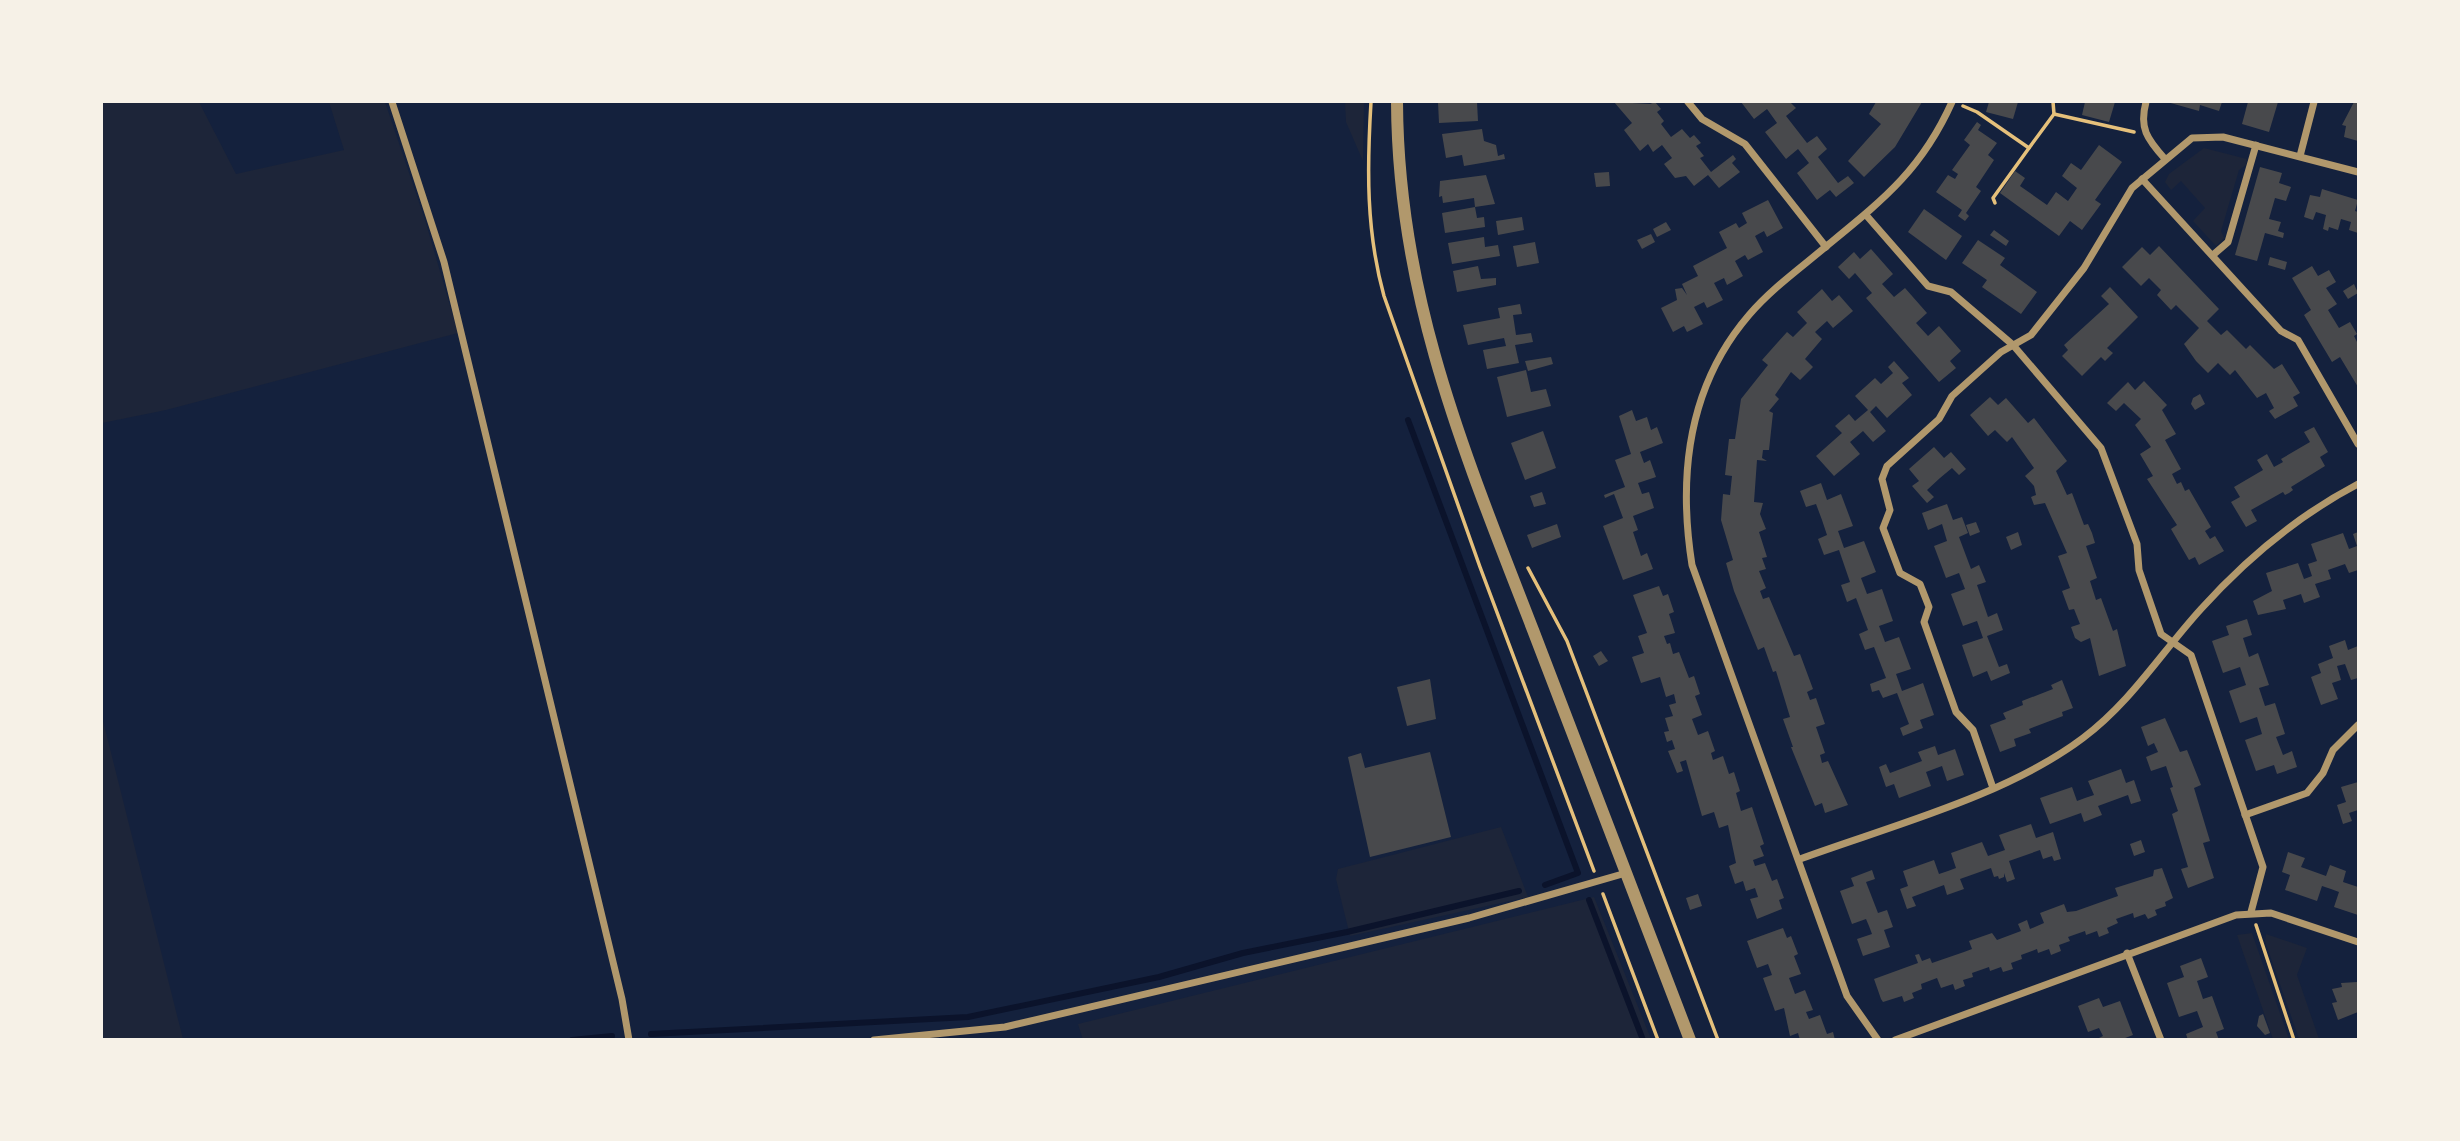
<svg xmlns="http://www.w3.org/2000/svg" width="2460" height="1141" viewBox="0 0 2460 1141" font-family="Karla,sans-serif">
<rect width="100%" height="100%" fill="#14213d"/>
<g fill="#1d2539">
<polygon points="102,102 199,102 236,174 344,150 329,102 385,102 425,220 458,333 166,410 102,423"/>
<polygon points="1345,102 1364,102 1363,161 1346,122"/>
<polygon points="2204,148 2247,159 2246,165 2239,170 2221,231 2224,238 2216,246 2193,221 2205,208 2181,181 2171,190 2165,182 2169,174"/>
<polygon points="102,717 183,1039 102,1039"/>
<polygon points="1501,827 1528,897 1350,936 1336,879 1338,869"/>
<polygon points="1594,897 1651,1039 1083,1040 1078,1024"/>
<polygon points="2252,933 2289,1039 2273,1039 2237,935"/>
<polygon points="2266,934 2307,948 2297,975 2319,1039 2299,1039 2265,941"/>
</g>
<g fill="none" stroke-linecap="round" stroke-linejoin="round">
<g stroke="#0b132b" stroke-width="6">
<polyline points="1408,420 1578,873 1545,885"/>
<polyline points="1589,900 1643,1040"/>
<polyline points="651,1034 968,1017 1159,977 1243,953 1347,932 1519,891"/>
<polyline points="572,1040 612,1036"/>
</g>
</g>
<g fill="#48494c">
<polygon points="1438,102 1477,102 1478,121 1439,123"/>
<polygon points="1614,102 1650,104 1655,102 1661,109 1657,112 1664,121 1661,124 1671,137 1682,129 1690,138 1694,135 1701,143 1696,146 1704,156 1700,158 1711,172 1733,155 1736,159 1732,163 1740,172 1719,188 1708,175 1694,186 1686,176 1675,178 1664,164 1672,158 1662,145 1653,152 1648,144 1640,151 1624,130 1632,123"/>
<polygon points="1741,102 1790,102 1796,108 1786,116 1807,143 1817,136 1827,149 1818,157 1838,183 1848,176 1854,183 1836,197 1830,190 1817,200 1797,173 1809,163 1798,149 1786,159 1765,132 1777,123 1767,109 1754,119"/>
<polygon points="1876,102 1922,102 1895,147 1864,177 1848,161 1881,124 1869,114"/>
<polygon points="1989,102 2018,102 2013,119 1986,112"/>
<polygon points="2085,102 2115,102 2109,122 2082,115"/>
<polygon points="2167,102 2222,102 2219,111 2200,105 2199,111"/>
<polygon points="2248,102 2278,102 2269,132 2242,124"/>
<polygon points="2354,102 2358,102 2358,141 2344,137 2346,126 2342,125"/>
<polygon points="1977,122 1981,125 1978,130 1997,143 1988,155 1994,160 1976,187 1981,191 1966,213 1969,216 1965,221 1958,216 1962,210 1936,192 1948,175 1955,179 1958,174 1952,170 1970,145 1964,140"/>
<polygon points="1482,129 1484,141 1496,145 1498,156 1504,154 1505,159 1464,166 1462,155 1446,158 1442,134"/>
<polygon points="2099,145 2122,162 2095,200 2101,204 2082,230 2070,221 2059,236 2000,193 2015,171 2025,178 2020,186 2047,205 2056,192 2068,201 2077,188 2062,176 2071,163 2081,170"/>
<polygon points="2260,167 2282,173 2279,183 2291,187 2286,201 2275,198 2269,219 2281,222 2278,231 2284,233 2283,238 2265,233 2257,261 2235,255"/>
<polygon points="1609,172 1610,186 1596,187 1594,173"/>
<polygon points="1486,175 1495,204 1475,207 1474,198 1443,203 1442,196 1439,197 1440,181"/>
<polygon points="2322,189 2358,200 2355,211 2358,212 2358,233 2349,230 2351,222 2341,219 2338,230 2329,227 2328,231 2323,229 2326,215 2316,212 2313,220 2304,217 2310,195 2320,197"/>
<polygon points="1768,200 1783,228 1767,237 1764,231 1755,236 1763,252 1748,260 1745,255 1735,261 1743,276 1727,285 1724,278 1714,283 1723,300 1707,308 1704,302 1694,307 1703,324 1687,332 1684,326 1673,332 1661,308 1677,300 1675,289 1682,288 1687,295 1682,284 1698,276 1693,266 1727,248 1719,232 1736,223 1739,228 1747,223 1742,213"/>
<polygon points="1475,207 1477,218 1484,217 1485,227 1445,233 1442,213"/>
<polygon points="1924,209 1962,236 1946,260 1908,232"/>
<polygon points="1522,217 1524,230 1498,235 1496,221"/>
<polygon points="1666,222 1671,230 1657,237 1653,229"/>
<polygon points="1994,230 2009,241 2006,246 1990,235"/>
<polygon points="1651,234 1655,242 1642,249 1637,240"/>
<polygon points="1484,237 1485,247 1498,245 1500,256 1452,264 1448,243"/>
<polygon points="1978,240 2005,258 2000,265 2037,292 2021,314 1982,287 1987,280 1962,263"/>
<polygon points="1535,242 1539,263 1517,267 1513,246"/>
<polygon points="2159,246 2219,309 2207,321 2221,335 2227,330 2246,349 2250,345 2274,369 2282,364 2300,393 2293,397 2298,406 2275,419 2269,411 2274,408 2266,393 2257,398 2235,370 2230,375 2218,363 2208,373 2196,361 2184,344 2199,328 2176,305 2171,310 2157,295 2161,290 2149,278 2141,286 2122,267 2142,247 2150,255"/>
<polygon points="1871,249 1893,274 1882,284 1894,297 1905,288 1927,313 1916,323 1928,336 1939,326 1961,351 1950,361 1956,368 1939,382 1866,298 1872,293 1861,280 1855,273 1849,279 1838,267 1854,252 1860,259"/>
<polygon points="2270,257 2287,262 2285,270 2268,265"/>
<polygon points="1478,266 1481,279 1496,278 1496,285 1457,292 1453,271"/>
<polygon points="2312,266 2318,276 2329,270 2336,282 2326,288 2337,304 2328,310 2339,328 2350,322 2357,334 2354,336 2358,344 2358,387 2340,357 2332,362 2304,315 2311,310 2292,278"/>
<polygon points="2354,284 2358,293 2348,299 2343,291"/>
<polygon points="2110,287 2138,317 2107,348 2113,353 2105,361 2101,357 2082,376 2062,356 2068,350 2064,345 2109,304 2101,296"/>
<polygon points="1822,289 1832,301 1839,295 1853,311 1833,328 1827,321 1815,332 1822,339 1805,359 1813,367 1800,380 1791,372 1775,395 1779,399 1769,411 1773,413 1769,450 1763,450 1762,458 1767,461 1757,460 1754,502 1763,503 1760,514 1766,529 1759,532 1767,557 1762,558 1766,569 1759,571 1766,588 1760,591 1763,599 1769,597 1794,656 1800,654 1813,689 1807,692 1810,700 1816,698 1825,724 1816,727 1825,753 1820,755 1822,763 1828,761 1848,805 1825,813 1822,803 1815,806 1791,747 1793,747 1783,719 1790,717 1776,671 1773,672 1764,647 1758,650 1734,591 1726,563 1733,560 1721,520 1723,494 1730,495 1732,476 1725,475 1729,439 1735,439 1741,399 1768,365 1762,360 1787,332 1793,337 1807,323 1797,312"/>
<polygon points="1520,304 1522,314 1513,315 1516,335 1531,333 1533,342 1515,345 1519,363 1487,369 1483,350 1506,346 1504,338 1468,345 1463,325 1500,318 1498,308"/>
<polygon points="1551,357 1553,364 1528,371 1525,361"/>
<polygon points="1894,361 1909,378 1902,383 1912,395 1887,418 1876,406 1870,412 1886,431 1873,442 1863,431 1856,437 1850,442 1860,454 1834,476 1816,456 1842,433 1835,426 1849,414 1855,421 1868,410 1855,396 1875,378 1881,384 1893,373 1888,367"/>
<polygon points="1526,370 1531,392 1546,389 1551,406 1507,417 1497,377"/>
<polygon points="2144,381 2167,405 2162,410 2176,434 2165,440 2181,469 2172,474 2177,484 2181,482 2185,491 2189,489 2211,527 2205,531 2210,539 2215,536 2224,551 2199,565 2195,557 2189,560 2171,529 2177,525 2147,479 2153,476 2140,454 2151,447 2135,425 2141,419 2124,403 2116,411 2107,403 2128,382 2135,390"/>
<polygon points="2200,394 2205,404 2195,410 2191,404 2193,398"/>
<polygon points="1990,397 1998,405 2006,398 2028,423 2034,418 2067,461 2056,471 2067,495 2072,493 2084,525 2088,524 2092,533 2095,543 2086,546 2097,578 2090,581 2096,600 2101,598 2113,631 2117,629 2126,666 2099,676 2090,638 2081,642 2075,638 2071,627 2080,624 2074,609 2069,610 2062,591 2070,588 2058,556 2067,553 2045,503 2034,505 2031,497 2036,495 2034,486 2025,476 2034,468 2012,437 2007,442 1995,430 1988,436 1970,415"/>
<polygon points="1632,410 1636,421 1647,417 1651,430 1657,427 1663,443 1640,452 1644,463 1650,460 1656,477 1638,483 1642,494 1649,492 1654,508 1633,516 1638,530 1633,532 1641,556 1647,553 1653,569 1623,580 1603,526 1623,518 1614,494 1605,498 1604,495 1625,487 1615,460 1631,454 1619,416"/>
<polygon points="2314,427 2328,452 2320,457 2325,466 2291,487 2293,490 2289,493 2285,495 2283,492 2251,510 2257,521 2246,527 2231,502 2240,497 2234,487 2263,470 2257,460 2267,454 2274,467 2283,462 2281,459 2310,442 2304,432"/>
<polygon points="1543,431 1556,468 1525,480 1511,443"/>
<polygon points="1934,447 1944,458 1951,452 1966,469 1959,475 1952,468 1940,478 1927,490 1934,497 1927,503 1912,486 1919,481 1909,469"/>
<polygon points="1821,483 1827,500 1841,494 1853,526 1838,531 1844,548 1864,541 1876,572 1861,578 1867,594 1882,589 1893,621 1879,626 1885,642 1899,637 1911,669 1896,674 1902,691 1923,683 1934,715 1920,720 1923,728 1903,736 1900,728 1909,724 1897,693 1883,698 1879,690 1872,692 1870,684 1886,678 1874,647 1865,650 1859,634 1868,630 1856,598 1847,602 1841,585 1850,582 1839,550 1824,555 1818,539 1827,535 1822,520 1816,504 1806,507 1800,491"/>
<polygon points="1542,492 1546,504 1534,507 1530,496"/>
<polygon points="1947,504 1953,520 1962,517 1968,533 1959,537 1971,569 1979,565 1986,582 1977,585 1988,617 1997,613 2003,630 1987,636 1999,667 2007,664 2010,673 1991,681 1987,671 1973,677 1962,645 1983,638 1977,621 1963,626 1951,594 1965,589 1959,573 1946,578 1934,546 1947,541 1942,524 1928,530 1922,513"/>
<polygon points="1976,522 1980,532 1970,536 1966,525"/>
<polygon points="1557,524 1561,537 1532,548 1527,535"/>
<polygon points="2018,532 2022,545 2011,550 2006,537"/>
<polygon points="2358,532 2358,570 2349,573 2345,564 2328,570 2331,579 2315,584 2320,597 2304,603 2301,594 2283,600 2286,609 2258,615 2253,601 2272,591 2266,573 2298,563 2304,579 2312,576 2308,564 2317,561 2311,544 2343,533 2349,549 2357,546 2353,534"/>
<polygon points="1659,586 1663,596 1668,594 1674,612 1669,614 1675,633 1664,636 1667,644 1670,643 1673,654 1679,652 1689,678 1694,676 1700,694 1695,696 1702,715 1692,719 1698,735 1708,731 1715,751 1711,753 1713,760 1723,756 1729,774 1734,772 1740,791 1736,793 1741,811 1752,807 1764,844 1760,846 1764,856 1753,860 1755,866 1765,863 1772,881 1777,879 1784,898 1779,900 1782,909 1757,919 1750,899 1758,897 1755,888 1746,891 1743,881 1735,884 1729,866 1736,863 1728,825 1719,828 1714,812 1702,816 1686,760 1680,762 1683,771 1677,773 1668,751 1675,749 1672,740 1667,742 1664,732 1669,731 1665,718 1673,716 1669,705 1676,703 1674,694 1666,697 1660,677 1641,683 1632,657 1644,653 1638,636 1647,633 1633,595"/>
<polygon points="2247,619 2252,635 2243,638 2249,657 2258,653 2269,685 2259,688 2265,706 2275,703 2285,734 2276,737 2283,755 2292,751 2297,767 2277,774 2274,765 2256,771 2245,740 2262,734 2257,717 2240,723 2229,691 2246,685 2240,667 2223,673 2212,641 2229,635 2226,626"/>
<polygon points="2345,640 2348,650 2358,646 2358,678 2351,680 2345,664 2337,666 2341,680 2332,683 2338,699 2321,705 2311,677 2321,673 2318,664 2333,658 2329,646"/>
<polygon points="1601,651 1608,661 1599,666 1593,656"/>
<polygon points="1430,679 1436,719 1407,726 1397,687"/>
<polygon points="2062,680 2073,708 2062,712 2063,716 2029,729 2031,733 2014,739 2016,746 2000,752 1990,725 2006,719 2003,713 2023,705 2022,701 2053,689 2051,685"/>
<polygon points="2165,718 2180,752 2187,750 2201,785 2194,788 2210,841 2203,843 2214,878 2188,888 2181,869 2188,867 2172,814 2178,811 2170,788 2173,787 2166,766 2151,771 2146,757 2158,752 2154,743 2148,746 2141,727"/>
<polygon points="1935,746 1938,755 1955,749 1964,775 1947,781 1942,766 1926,772 1931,786 1899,798 1894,784 1886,787 1879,767 1886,764 1890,773 1922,761 1918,752"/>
<polygon points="1430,752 1451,837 1370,857 1348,757 1361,753 1365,768"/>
<polygon points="2121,769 2126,783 2134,780 2141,801 2131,804 2128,795 2098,806 2102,815 2084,822 2081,813 2050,824 2040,798 2072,787 2077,801 2085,798 2094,795 2088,781"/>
<polygon points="2358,782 2358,810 2349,813 2352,821 2343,824 2337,805 2346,802 2341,787"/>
<polygon points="2031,824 2036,838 2053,832 2061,859 2054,861 2052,856 2043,859 2040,850 2009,861 2015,879 2007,882 2004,873 2004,877 1999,879 1998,876 1994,877 1991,868 1960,879 1964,889 1947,895 1944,885 1912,897 1916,906 1907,909 1900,889 1908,886 1903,871 1934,860 1939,874 1948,871 1956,868 1951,853 1982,842 1988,856 2005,850 1999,835"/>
<polygon points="2141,840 2145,852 2134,856 2130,844"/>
<polygon points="2288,852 2305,858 2301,867 2326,876 2330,865 2346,871 2343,882 2358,887 2358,915 2334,907 2339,892 2331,889 2322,886 2317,901 2285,890 2290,875 2282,872"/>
<polygon points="2162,868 2173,898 2165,902 2166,906 2155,910 2157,915 2148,919 2145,914 2134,918 2133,913 2116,919 2118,923 2107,928 2109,933 2099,937 2097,931 2086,935 2085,931 2068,937 2070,941 2059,945 2061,951 2051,955 2049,949 2038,953 2037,949 2021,955 2022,959 2011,963 2013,969 2003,972 2001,967 1990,971 1989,967 1972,973 1973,977 1963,980 1965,986 1955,990 1953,984 1941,988 1937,978 1921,984 1922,989 1912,993 1914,998 1904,1002 1902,996 1883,1002 1881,999 1874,979 1918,963 1915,955 1919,954 1922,961 1930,958 1932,963 1964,952 1972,949 1969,941 1992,933 1997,940 2021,931 2018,924 2027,920 2030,929 2044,923 2040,913 2064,904 2067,912 2076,911 2118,896 2115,888 2153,876 2154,870"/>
<polygon points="1872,870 1875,879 1866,882 1878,913 1887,910 1893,927 1884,930 1890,947 1863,956 1857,939 1872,934 1869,926 1866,919 1852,924 1840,891 1854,886 1851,878"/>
<polygon points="1698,894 1702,906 1690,910 1686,898"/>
<polygon points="1783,928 1787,938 1791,936 1798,954 1794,956 1801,974 1789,978 1795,994 1805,990 1813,1010 1806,1012 1809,1019 1820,1015 1827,1034 1833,1032 1835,1040 1800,1040 1798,1033 1790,1036 1784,1008 1775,1011 1763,978 1772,975 1768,964 1757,968 1747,941"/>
<polygon points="2201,958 2208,977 2197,981 2203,999 2212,996 2224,1029 2216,1032 2219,1040 2188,1040 2186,1034 2203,1027 2197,1011 2179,1017 2167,983 2184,977 2180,966"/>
<polygon points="2357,982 2358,1012 2338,1020 2332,1003 2337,1002 2332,989 2342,987 2341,983"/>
<polygon points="2099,998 2103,1007 2120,1001 2133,1035 2120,1040 2095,1040 2103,1036 2099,1028 2088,1032 2078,1006"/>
<polygon points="2263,1014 2270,1033 2265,1035 2257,1026 2259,1016"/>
</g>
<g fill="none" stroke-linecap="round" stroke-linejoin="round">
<g stroke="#e5c07b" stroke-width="3.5">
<path d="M1371,102C1367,168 1366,231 1384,296L1480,567L1594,871"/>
<polyline points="2053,102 2054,114"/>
<polyline points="1963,106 1977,112 2029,148 2054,114 2134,132"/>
<polyline points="1995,203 1993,198 2029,148"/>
<polyline points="1528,568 1567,641 1718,1040"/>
<polyline points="1603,894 1658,1040"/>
<polyline points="2256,925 2294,1040"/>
</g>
<g stroke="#b1986c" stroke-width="7">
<polyline points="392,102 444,262 622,999 629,1040"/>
<polyline points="1688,102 1702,119 1745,144 1826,247"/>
<path d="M2146,102C2139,128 2147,139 2165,159"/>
<polyline points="2300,156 2314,102"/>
<polyline points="2142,179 2281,331 2298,340 2358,444"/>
<polyline points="1866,215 1928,286 1951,292 2013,345 2101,448 2137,544 2139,570 2161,634 2191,655 2263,867 2251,912"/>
<polyline points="2213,255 2228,242 2256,145"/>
<polyline points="1993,788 1973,730 1956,712 1924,622 1929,607 1920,584 1900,573 1883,528 1890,510 1882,479 1887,466 1939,419 1952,396 2001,352 2031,335 2084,268 2132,188 2192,138 2223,137 2358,172"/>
<polyline points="2245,815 2307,793 2323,773 2333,750 2358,725"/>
<path d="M1800,859C1890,826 2006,796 2083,738C2131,702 2161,653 2201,609C2246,559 2299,515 2358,484"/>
<polyline points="2127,953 2161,1040"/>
<polyline points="874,1040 1005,1027 1469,918 1626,873"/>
<path d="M1878,1040L1847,996L1692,565C1678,476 1688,386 1749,315C1772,288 1802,267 1829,244C1884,199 1922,169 1952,102"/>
<polyline points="1895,1040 2236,915 2271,913 2358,942"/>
</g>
<path stroke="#b1986c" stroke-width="12" d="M1397,102C1398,296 1464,452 1533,630C1585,767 1638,903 1690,1040"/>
</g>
<rect width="2460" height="1141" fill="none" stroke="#f6f1e7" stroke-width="206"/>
</svg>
